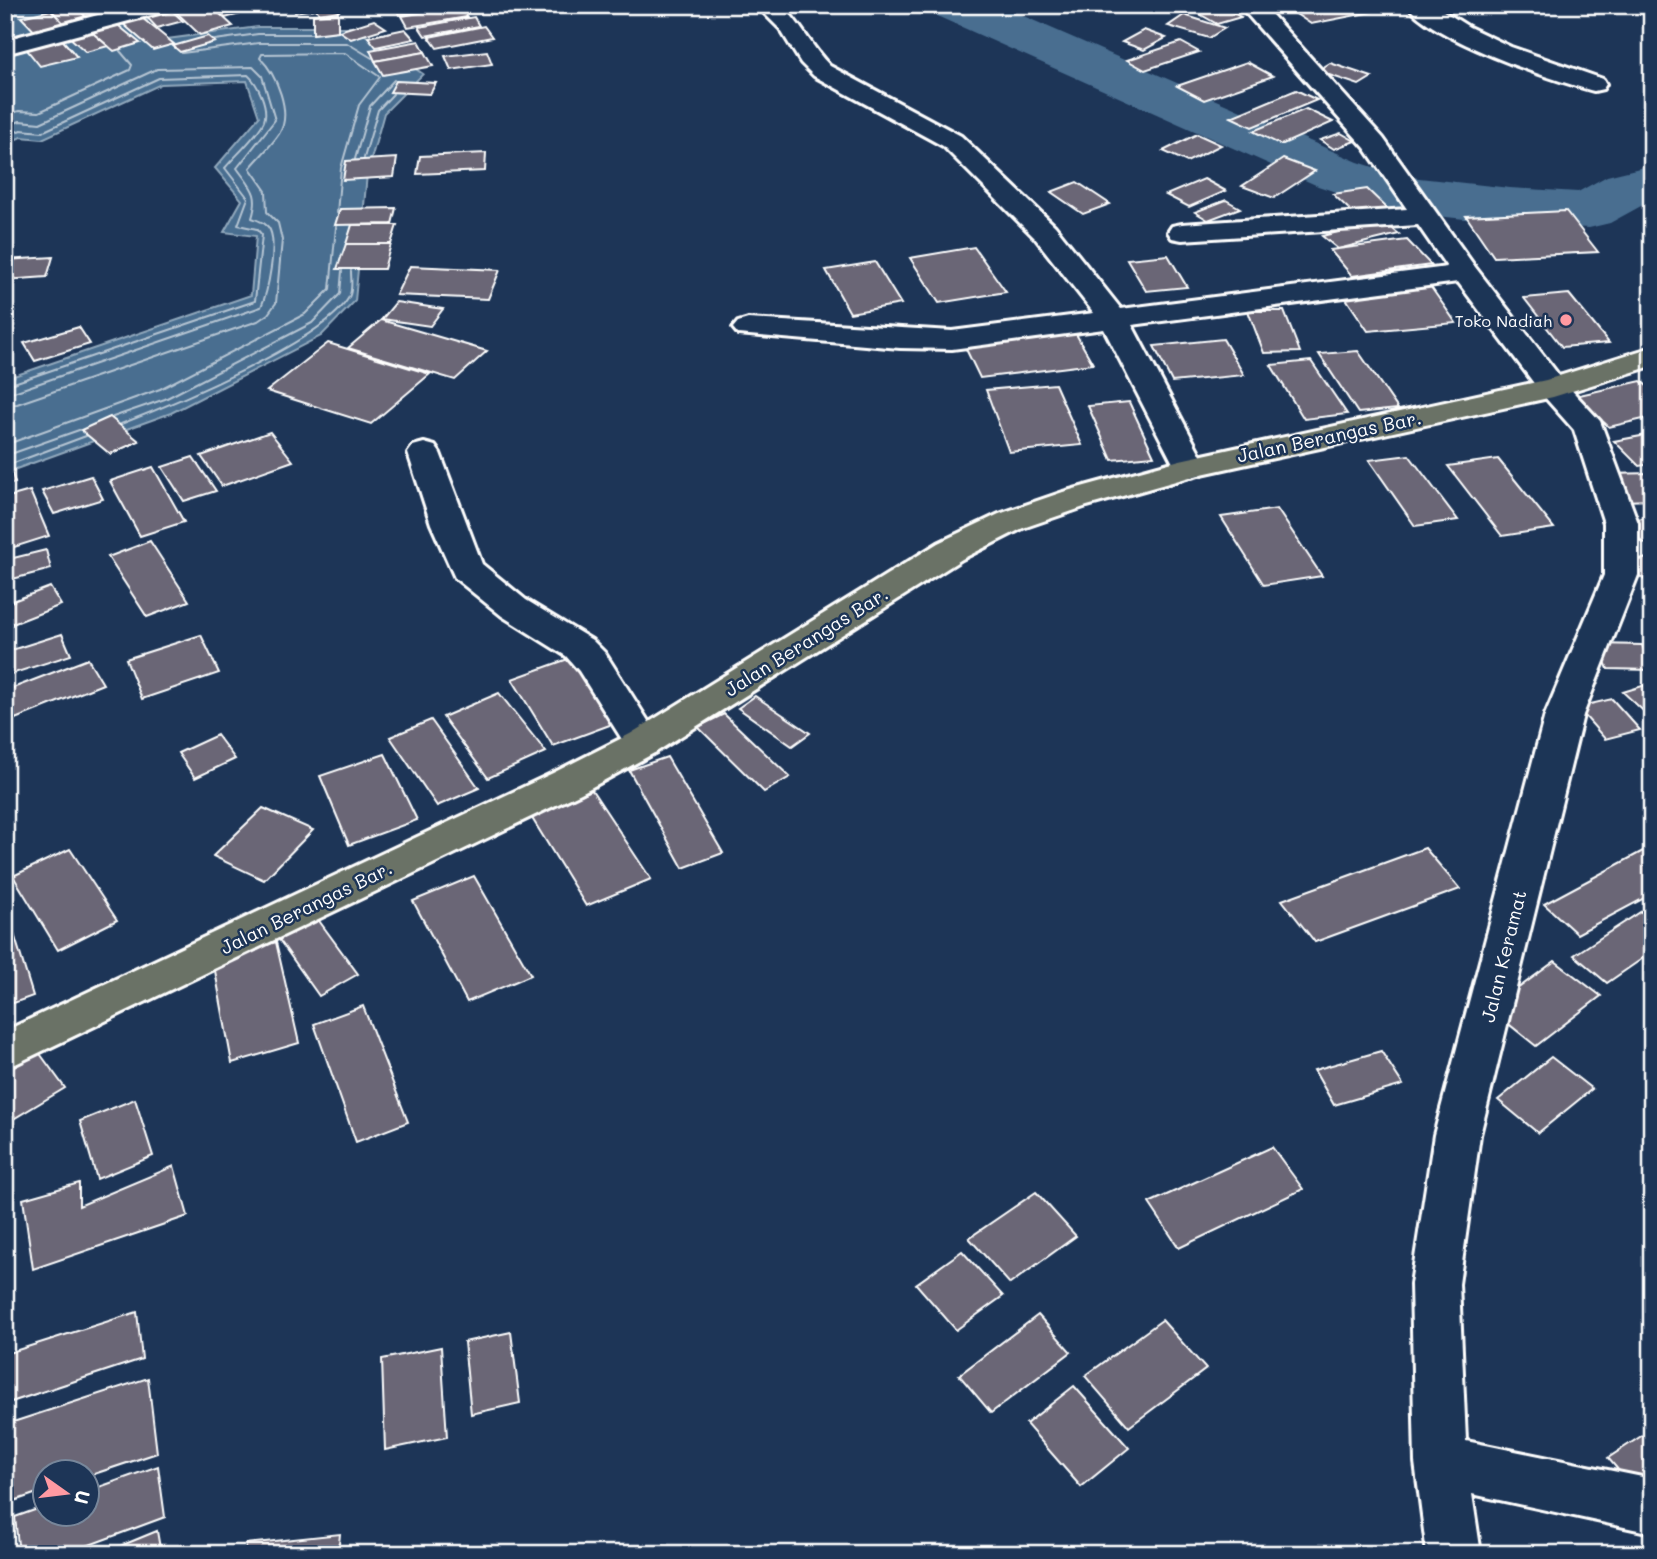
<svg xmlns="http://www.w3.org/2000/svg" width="1657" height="1559" viewBox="0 0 1657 1559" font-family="Mali,sans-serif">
<rect width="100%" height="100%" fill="#1d3557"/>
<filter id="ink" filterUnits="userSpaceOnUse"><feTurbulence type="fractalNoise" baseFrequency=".0143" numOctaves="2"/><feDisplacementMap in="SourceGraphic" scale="14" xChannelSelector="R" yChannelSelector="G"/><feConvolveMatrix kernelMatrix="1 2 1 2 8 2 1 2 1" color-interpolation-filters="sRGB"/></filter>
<g filter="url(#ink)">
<polygon fill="#486e90" stroke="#91a8bc" stroke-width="2" points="5,5 150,5 144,42 258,27 353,27 423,74 384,113 367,174 355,301 321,336 171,413 5,473 5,379 251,295 256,236 224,232 242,200 215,168 259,117 247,81 161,84 42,139 21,137 5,144"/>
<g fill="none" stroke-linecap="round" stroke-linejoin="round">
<g stroke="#b6c5d3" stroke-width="2">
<polyline points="215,40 258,34 311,34"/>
<polyline points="182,53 259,43 347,43 372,58"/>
<polyline points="5,115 19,111 39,112 130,70 132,65 120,51"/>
<path d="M5,127L20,121L40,123L157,69L253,67L262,76L275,120L237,168C251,188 260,193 252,218C259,221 267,223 270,230C277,246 268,292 261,307L5,395"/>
<path d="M5,136L21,130L42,132L159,78L248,75C258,84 269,107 264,121C259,134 235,156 225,168L248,198L238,225L257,229L262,235L255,301L5,386"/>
<polyline points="364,158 378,110 393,94"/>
<polyline points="355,159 370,106 394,80"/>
<path d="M5,405L17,404L258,321L268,314L276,303L282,240L278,223L267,212L266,191L250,168C259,157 271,146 279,134C293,113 276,74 260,58L262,54L345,53L380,77L359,105L341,168L337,213"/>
<polyline points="113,417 165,399 312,323 340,294 342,271"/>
<path d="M121,424C170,405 325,341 349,297C353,290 351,279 351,271"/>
<polyline points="5,445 160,389 305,314 330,289 336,227"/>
<polyline points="5,456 79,430"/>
<polyline points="11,464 86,436"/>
</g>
<polygon fill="#486e90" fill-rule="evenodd" points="930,5 998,5 1358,162 1401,176 1510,188 1578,192 1607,176 1652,165 1652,200 1610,223 1589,228 1510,224 1392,211 1318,186 937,16"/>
</g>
<g fill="#6a6676" stroke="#fff" stroke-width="2">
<polygon points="55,5 75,5 91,22 68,28 48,7"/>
<polygon points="75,5 104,5 114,16 91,22"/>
<polygon points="177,5 210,5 233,26 200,35 171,7"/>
<polygon points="212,5 242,5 249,12 225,18"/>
<polygon points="292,5 313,5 315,9 295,12"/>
<polygon points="314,5 336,5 339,11 319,14"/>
<polygon points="395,5 458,5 459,6 399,15"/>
<polygon points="1107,5 1139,5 1127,12"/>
<polygon points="1184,5 1219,5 1241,17 1217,24"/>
<polygon points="1315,5 1362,5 1372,12 1311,24 1290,10"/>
<polygon points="167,6 183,21 157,28 142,12"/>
<polygon points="460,6 467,17 408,27 402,16"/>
<polygon points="51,10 68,28 38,35 21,17"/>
<polygon points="338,13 338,31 313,34 313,15"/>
<polygon points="1184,15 1225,28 1209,38 1168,26"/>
<polygon points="474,17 479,26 425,36 419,27"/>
<polygon points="142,18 174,44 153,50 122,23"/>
<polygon points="374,20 386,28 351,39 339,31"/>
<polygon points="114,22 140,43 114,51 88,29"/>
<polygon points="484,26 492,37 437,48 429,37"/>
<polygon points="88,29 108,46 86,52 67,35"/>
<polygon points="405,29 414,39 376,47 368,37"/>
<polygon points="1144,30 1166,38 1144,50 1122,42"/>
<polygon points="208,36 215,42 180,52 173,46"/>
<polygon points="60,37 77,57 40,66 24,46"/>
<polygon points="419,41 425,52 375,61 370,50"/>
<polygon points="1181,42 1199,52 1145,70 1127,60"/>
<polygon points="487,51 492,64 451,70 445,56"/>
<polygon points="425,52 433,66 383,75 375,61"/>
<polygon points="1247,62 1273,76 1204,100 1177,86"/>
<polygon points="1330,63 1372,77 1359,85 1317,71"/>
<polygon points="396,81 436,83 430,94 390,92"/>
<polygon points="1296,90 1317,100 1252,127 1231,117"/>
<polygon points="1306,109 1333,122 1281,145 1253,131"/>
<polygon points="1341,133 1355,141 1334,149 1320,140"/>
<polygon points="1197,134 1221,145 1187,162 1163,151"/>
<polygon points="486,153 485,171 417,174 420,156"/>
<polygon points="397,158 394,177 343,180 346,161"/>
<polygon points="1283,159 1315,171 1274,198 1242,186"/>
<polygon points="1204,179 1226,191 1189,207 1166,195"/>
<polygon points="1077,182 1110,204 1083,214 1051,192"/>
<polygon points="1367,189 1390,211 1356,216 1333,194"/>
<polygon points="1226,200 1240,208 1208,220 1195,212"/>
<polygon points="396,208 392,224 335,225 340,209"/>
<polygon points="1566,211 1598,252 1494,257 1466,216"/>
<polygon points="1383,221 1399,234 1338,249 1322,236"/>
<polygon points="352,225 397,225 391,244 346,244"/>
<polygon points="1407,240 1431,265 1352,276 1330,250"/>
<polygon points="346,244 391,244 384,269 337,269"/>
<polygon points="974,247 1006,292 939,303 910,258"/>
<polygon points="1168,255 1187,287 1146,291 1127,259"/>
<polygon points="53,257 47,277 5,280 5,260"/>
<polygon points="875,262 901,304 850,313 826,270"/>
<polygon points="410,266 500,270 488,299 396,295"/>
<polygon points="1428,283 1456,323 1368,331 1341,291"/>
<polygon points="1569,294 1609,343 1562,347 1524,298"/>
<polygon points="396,302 443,309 430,326 382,319"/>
<polygon points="1248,311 1284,311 1300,352 1264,353"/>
<polygon points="381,320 487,351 455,380 348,348"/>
<polygon points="79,327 90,344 35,361 24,343"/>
<polygon points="1076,334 1093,364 980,378 965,347"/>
<polygon points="1223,339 1244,375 1172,382 1154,346"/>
<polygon points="328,343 430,374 371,424 267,391"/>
<polygon points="1358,351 1398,409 1358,413 1319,354"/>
<polygon points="1311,361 1347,414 1304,419 1271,365"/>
<polygon points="1641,381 1652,390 1652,417 1609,427 1575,396"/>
<polygon points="1055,384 1082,445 1009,452 986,390"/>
<polygon points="1129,402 1154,456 1112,460 1088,406"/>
<polygon points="110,417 139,441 110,454 81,430"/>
<polygon points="270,432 293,461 222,486 201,456"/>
<polygon points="1652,434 1652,464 1639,466 1614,441"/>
<polygon points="1409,455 1458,520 1415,526 1369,460"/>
<polygon points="193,457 216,491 184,501 162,467"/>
<polygon points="1498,459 1554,528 1502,536 1448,466"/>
<polygon points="9,464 15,483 5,485 5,466"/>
<polygon points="153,467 184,522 140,536 110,481"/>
<polygon points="1652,473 1652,500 1623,501 1609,474"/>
<polygon points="91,476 103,499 54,514 42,491"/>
<polygon points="30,491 49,536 5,550 5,498"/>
<polygon points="1277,509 1322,576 1264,585 1221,517"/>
<polygon points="1652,516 1652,541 1643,543 1623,522"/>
<polygon points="150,541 189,601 147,617 108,557"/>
<polygon points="46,550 51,569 5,581 5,560"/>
<polygon points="1652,556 1652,586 1626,565"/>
<polygon points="50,587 61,605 5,627 5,604"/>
<polygon points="62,634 71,655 5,676 5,652"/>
<polygon points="201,635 219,673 142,699 126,659"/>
<polygon points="1598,644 1642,645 1652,670 1608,669"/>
<polygon points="582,654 626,719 553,746 512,679"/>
<polygon points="88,659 103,684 5,723 5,691"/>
<polygon points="1652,683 1652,719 1623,692"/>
<polygon points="499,693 546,752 488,778 443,717"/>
<polygon points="755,696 810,733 792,746 738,708"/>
<polygon points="1612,699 1640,730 1605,739 1577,707"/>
<polygon points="724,714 790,777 764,792 698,727"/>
<polygon points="431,720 479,788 437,806 390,737"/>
<polygon points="217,735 235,759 195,778 178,753"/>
<polygon points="385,754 417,820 349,845 320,776"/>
<polygon points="667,757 723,853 683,868 629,770"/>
<polygon points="592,790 651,879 586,906 530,815"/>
<polygon points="263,808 313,830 264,880 213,856"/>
<polygon points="1425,848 1460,889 1315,942 1282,900"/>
<polygon points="70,849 117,920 58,950 13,876"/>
<polygon points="1643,851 1652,858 1652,894 1577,934 1544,904"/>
<polygon points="474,876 531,975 467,1002 413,901"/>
<polygon points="1645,909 1652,914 1652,952 1607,983 1574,955"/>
<polygon points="7,911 33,996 5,1006 5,912"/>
<polygon points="317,918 358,974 319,996 278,938"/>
<polygon points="276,942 299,1043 232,1063 213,960"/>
<polygon points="1555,961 1601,996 1536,1046 1490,1009"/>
<polygon points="363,1006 408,1122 356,1142 314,1024"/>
<polygon points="38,1051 65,1088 5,1124 5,1070"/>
<polygon points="1381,1051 1403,1085 1334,1105 1314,1070"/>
<polygon points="1551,1057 1592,1089 1538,1133 1498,1100"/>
<polygon points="135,1099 153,1156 97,1179 80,1121"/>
<polygon points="1272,1147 1303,1189 1179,1248 1149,1203"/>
<polygon points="174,1166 188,1216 33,1269 23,1199 79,1183 79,1206"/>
<polygon points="1036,1192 1076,1236 1010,1284 969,1238"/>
<polygon points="962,1251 1003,1296 956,1330 916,1284"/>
<polygon points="137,1312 142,1359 5,1404 5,1354"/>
<polygon points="1038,1315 1071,1352 991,1413 959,1375"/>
<polygon points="1162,1320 1206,1369 1129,1427 1085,1376"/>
<polygon points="511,1332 520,1403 471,1414 464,1342"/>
<polygon points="441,1347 447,1437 385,1450 382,1359"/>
<polygon points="148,1378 157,1453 88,1476 88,1472 46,1472 46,1490 11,1502 7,1424"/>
<polygon points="1074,1386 1129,1448 1081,1487 1026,1424"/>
<polygon points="1652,1429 1652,1493 1643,1499 1608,1458"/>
<polygon points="158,1466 165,1517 65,1554 19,1554 15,1517 46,1506 46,1514 88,1514 88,1491"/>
<polygon points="157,1531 161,1554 101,1554"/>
<polygon points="340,1534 338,1554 245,1554 246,1544"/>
</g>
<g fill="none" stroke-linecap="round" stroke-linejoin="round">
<defs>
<g id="minor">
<polygon points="135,5 173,5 170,10 5,54 5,40"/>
<path d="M756,5H781C801,23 811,47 830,66L961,136L1055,226L1121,309L1447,267L1418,225L1182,240L1172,238L1168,232L1172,226L1182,224L1407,209L1365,148L1239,5H1263L1383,138L1475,267L1564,382L1600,421L1638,523V575L1583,715L1480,1135L1459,1284L1466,1441L1652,1479V1533L1472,1494L1481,1554H1427L1415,1462L1411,1284L1434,1135L1545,715L1604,575V523L1574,430L1542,394L1458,282L1132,325L1207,467L1202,474L1191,477L1180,474L1175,467L1104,329L952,349L900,348L738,334L733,328L738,322L748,319L952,331L1094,313L1035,238L943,146L814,76L801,63L780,29Z"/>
<path d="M1407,5H1434L1469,27L1511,47L1603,79L1606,84L1603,89L1594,91C1554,81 1429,38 1407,5Z"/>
<polygon points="424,443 435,446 440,453 482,564 526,600 592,640 605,653 662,743 656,752 643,756 630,752 579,671 566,656 502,616 455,578 431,524 408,453 413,446"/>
</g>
<polygon id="major" points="1652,347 1652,366 1553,397 1197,475 1087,506 1023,528 962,559 656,752 581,793 5,1069 5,1031 553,773 630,734 938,543 999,514 1063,492 1180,460 1546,380"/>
</defs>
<use href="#minor" stroke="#fff" stroke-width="6"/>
<use href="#major" stroke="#fff" stroke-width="6"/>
<use href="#minor" fill="#1d3557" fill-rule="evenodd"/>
<use href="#major" fill="#6a7266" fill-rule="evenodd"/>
</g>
</g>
<circle fill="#ff9aa2" stroke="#1d3557" stroke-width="2.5" cx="1566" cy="320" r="7"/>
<g text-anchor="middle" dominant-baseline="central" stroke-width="5" stroke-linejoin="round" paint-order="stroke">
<g font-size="16" fill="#fff" stroke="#1d3557" text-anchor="end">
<text x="1552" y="320">Toko Nadiah</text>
</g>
<g font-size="19" fill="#fff" stroke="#1d3557">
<text transform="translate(1329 436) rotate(-12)">Jalan Berangas Bar.</text>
<text transform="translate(806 641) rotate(-32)">Jalan Berangas Bar.</text>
<text transform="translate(306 907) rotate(-26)">Jalan Berangas Bar.</text>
<text transform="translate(1503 956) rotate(-76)">Jalan Keramat</text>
</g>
</g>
<rect width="1657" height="1559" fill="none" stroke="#1d3557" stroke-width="28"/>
<rect x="14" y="14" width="1629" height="1531" fill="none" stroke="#fff" stroke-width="2.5" filter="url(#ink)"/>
<g transform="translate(66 1493) rotate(104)"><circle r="33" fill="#1d3557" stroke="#77869a" stroke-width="2"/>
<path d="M0-5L12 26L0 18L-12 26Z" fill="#ff9aa2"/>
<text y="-10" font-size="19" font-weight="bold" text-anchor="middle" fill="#ffffff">U</text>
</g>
</svg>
